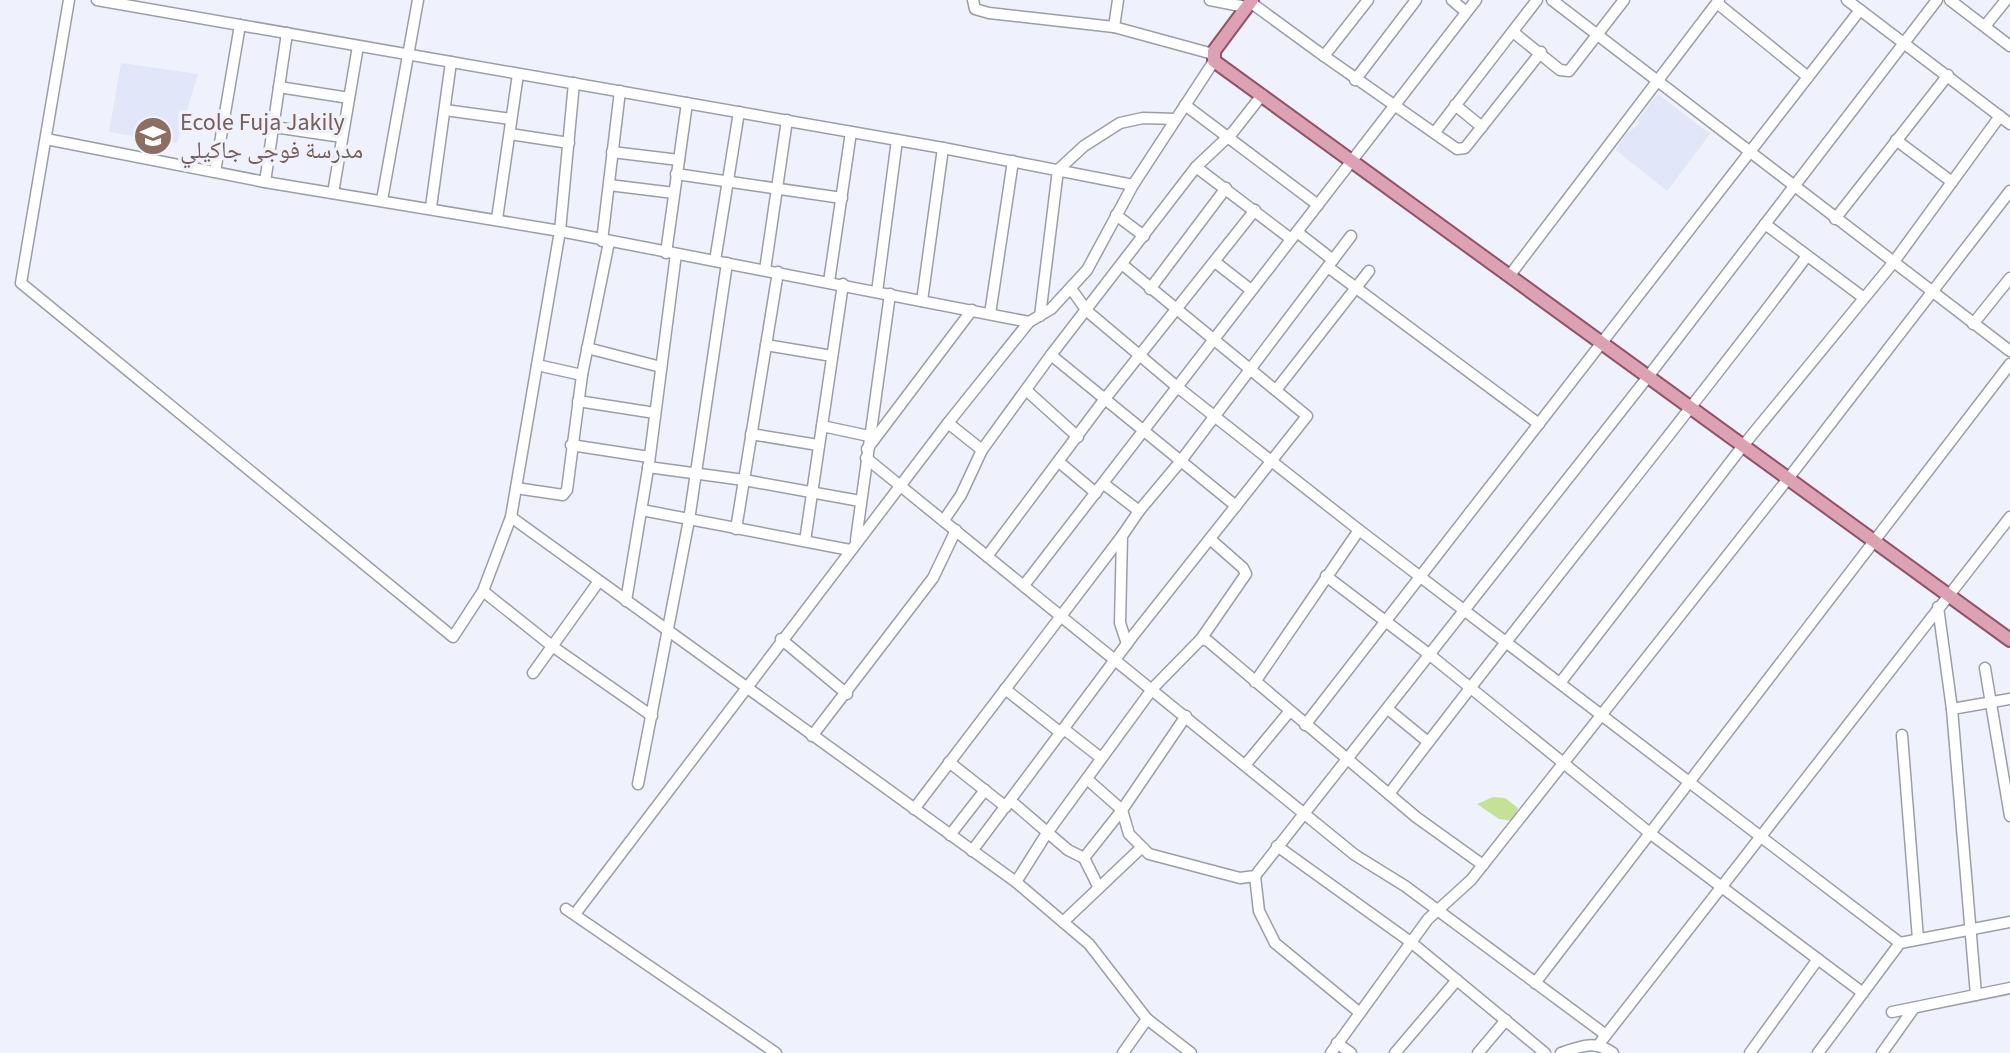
<svg xmlns="http://www.w3.org/2000/svg" width="2010" height="1053" viewBox="0 0 2010 1053" font-family="'Source Sans 3','Noto Naskh Arabic',sans-serif">
<rect width="100%" height="100%" fill="#eff2fc"/>
<g fill="#e1e7f8">
<polygon points="121,63 198,74 177,143 161,141 156,136 143,134 139,137 109,132"/>
<polygon points="1658,94 1710,134 1667,191 1616,150 1625,135 1639,124 1639,118"/>
</g>
<polygon fill="#c4e197" points="1493,797 1505,798 1518,808 1513,821 1499,819 1477,804"/>
<g fill="none" stroke-linecap="round" stroke-linejoin="round">
<defs>
<g id="minor">
<polyline points="69,0 21,283 453,637 483,591 511,517 560,231 574,83"/>
<polyline points="97,0 943,148 1133,185"/>
<polyline points="973,0 975,9 989,13 1114,27"/>
<polyline points="1118,0 1114,27 1213,54"/>
<polyline points="1210,0 1246,7"/>
<polyline points="1368,0 1324,56 1457,149 1465,148 1541,52"/>
<polyline points="1452,0 1466,12"/>
<polyline points="1552,0 2010,351"/>
<polyline points="1847,0 2010,124"/>
<polyline points="1950,0 2010,46"/>
<polyline points="1250,2 1324,56"/>
<polyline points="1717,3 1808,77"/>
<polyline points="1985,26 2006,0"/>
<polyline points="1513,32 1560,70 1569,71 1624,0"/>
<polyline points="1355,80 1416,0"/>
<polyline points="279,87 349,98"/>
<polyline points="1185,105 1318,205"/>
<polyline points="1455,105 1482,127"/>
<polyline points="445,110 511,119"/>
<polyline points="274,127 342,137"/>
<polyline points="1435,132 1537,0"/>
<polyline points="510,134 569,143"/>
<polyline points="46,139 265,182 560,231 1029,322"/>
<polyline points="1896,140 1952,182"/>
<polyline points="612,152 679,160"/>
<polyline points="1196,167 1291,239"/>
<polyline points="215,172 240,25"/>
<polyline points="676,174 842,198"/>
<polyline points="265,182 287,33"/>
<polyline points="609,185 674,193"/>
<polyline points="333,193 358,46"/>
<polyline points="382,200 418,0"/>
<polyline points="431,207 451,62"/>
<polyline points="1116,215 1144,236"/>
<polyline points="497,219 518,74"/>
<polyline points="1835,219 1948,75"/>
<polyline points="1765,224 1864,298"/>
<polyline points="1297,232 1333,260"/>
<polyline points="602,241 620,91"/>
<polyline points="666,253 687,103"/>
<polyline points="715,261 739,112"/>
<polyline points="1215,262 1251,290"/>
<polyline points="1328,267 1539,424"/>
<polyline points="765,270 787,120"/>
<polyline points="1510,275 1719,0"/>
<polyline points="829,282 851,132"/>
<polyline points="1150,289 1226,188"/>
<polyline points="1072,290 1087,311 1176,386 1359,530 1900,943"/>
<polyline points="877,292 897,140"/>
<polyline points="922,301 943,148"/>
<polyline points="990,314 1013,161"/>
<polyline points="1040,316 1058,170 1084,146 1120,123 1143,118 1176,119"/>
<polyline points="1973,324 2010,278"/>
<polyline points="766,345 832,356"/>
<polyline points="587,348 661,367"/>
<polyline points="1051,355 1236,506"/>
<polyline points="537,365 582,375"/>
<polyline points="1026,390 1078,437"/>
<polyline points="1276,390 1369,271"/>
<polyline points="578,401 655,413"/>
<polyline points="948,423 982,450"/>
<polyline points="822,426 869,436"/>
<polyline points="751,434 818,445"/>
<polyline points="571,445 649,457"/>
<polyline points="867,449 972,310"/>
<polyline points="866,458 1355,855 1405,886 1606,1035"/>
<polyline points="1059,462 1096,493"/>
<polyline points="648,467 744,480 860,501"/>
<polyline points="1104,484 1139,511 1180,462 1351,236"/>
<polyline points="516,488 563,495 567,490 582,375 609,242"/>
<polyline points="642,510 850,550"/>
<polyline points="511,517 1016,882 1089,944 1147,1019 1191,1053"/>
<polyline points="944,520 961,495 982,450 1051,355 1196,167 1233,132 1262,95"/>
<polyline points="736,529 778,272"/>
<polyline points="856,540 890,294"/>
<polyline points="805,541 843,284"/>
<polyline points="988,555 1104,400 1255,210"/>
<polyline points="1326,576 1430,655 1651,834 1863,993"/>
<polyline points="1025,584 1476,0"/>
<polyline points="483,591 552,646 652,716"/>
<polyline points="626,601 649,463 676,254"/>
<polyline points="1938,607 1952,709 1976,995"/>
<polyline points="781,639 847,694"/>
<polyline points="1201,639 1208,641 1416,817 1483,865"/>
<polyline points="1127,644 1120,623 1122,536 1139,511"/>
<polyline points="1985,668 2010,816"/>
<polyline points="533,673 599,581"/>
<polyline points="1255,682 1359,530"/>
<polyline points="1560,683 1742,447 1893,263 2000,116"/>
<polyline points="1005,689 1061,733"/>
<polyline points="1952,709 2010,699"/>
<polyline points="1389,710 1428,742"/>
<polyline points="1305,725 1860,10"/>
<polyline points="1064,729 1101,758"/>
<polyline points="1902,735 1918,939"/>
<polyline points="812,736 933,578 956,530"/>
<polyline points="949,762 1006,807"/>
<polyline points="1246,764 1289,712"/>
<polyline points="1087,779 1122,810 1129,834 1149,854 1240,878 1255,876 1647,378 1937,0"/>
<polyline points="638,784 689,520 727,263"/>
<path d="M1389,794C1526,612 1671,437 1807,256"/>
<polyline points="1011,801 1068,850 1084,858 1122,810 1186,716"/>
<polyline points="914,809 1122,536"/>
<polyline points="950,835 985,790"/>
<polyline points="1277,846 1412,943 1545,1053"/>
<polyline points="972,851 1132,637 1307,416 1123,265"/>
<polyline points="1084,858 1099,888"/>
<polyline points="1255,876 1259,911 1275,943 1360,1013"/>
<polyline points="1016,882 1047,833 1153,688 1201,639 1246,574 1243,568 1210,539"/>
<polyline points="566,909 776,1053"/>
<polyline points="575,914 948,423 1029,322 1051,309 1087,270 1133,185 1214,61"/>
<polyline points="1063,922 1141,848"/>
<polyline points="1535,983 2010,364"/>
<polyline points="1892,1012 2010,988"/>
<polyline points="1337,1043 1351,1053"/>
<polyline points="1599,1044 2010,517"/>
<polyline points="1123,1053 1147,1019"/>
<polyline points="1331,1053 1428,919 1471,880 1787,480 2010,191"/>
<polyline points="1395,1053 1457,980"/>
<polyline points="1478,1053 1506,1020"/>
<path d="M1561,1053C1581,1046 1595,1040 1613,1053"/>
<polyline points="1750,1053 1818,959"/>
<polyline points="1818,1053 1900,943 2010,922"/>
<polyline points="1882,1053 1914,1008"/>
</g>
<polyline id="major" points="1252,0 1214,51 1214,61 2010,640"/>
</defs>
<use href="#minor" stroke="#9b9ea7" stroke-width="13"/>
<use href="#major" stroke="#915267" stroke-width="16"/>
<use href="#minor" stroke="#fff" stroke-width="10"/>
<use href="#major" stroke="#dca1b3" stroke-width="12"/>
</g>
<defs>
<symbol id="school-disc" viewBox="-11 -11 22 22"><circle r="9.5" fill="#8d6e63" stroke="#eff2fc"/><path d="M0-5L7-2L0 1L-7-2ZM-4 1L0 2.5L4 1V4Q0 6-4 4Z" fill="#fff"/></symbol>
</defs>
<g fill-rule="evenodd">
<use href="#school-disc" x="131" y="114" width="44" height="44"/>
</g>
<g text-anchor="middle" dominant-baseline="central" stroke-width="7" stroke-linejoin="round" paint-order="stroke">
<g font-size="24" fill="#785e54" stroke="#eff2fc" text-anchor="start">
<text x="180" y="122">Ecole Fuja Jakily<tspan x="180" dy="28">مدرسة فوجى جاكيلي</tspan></text>
</g>
</g>
</svg>
